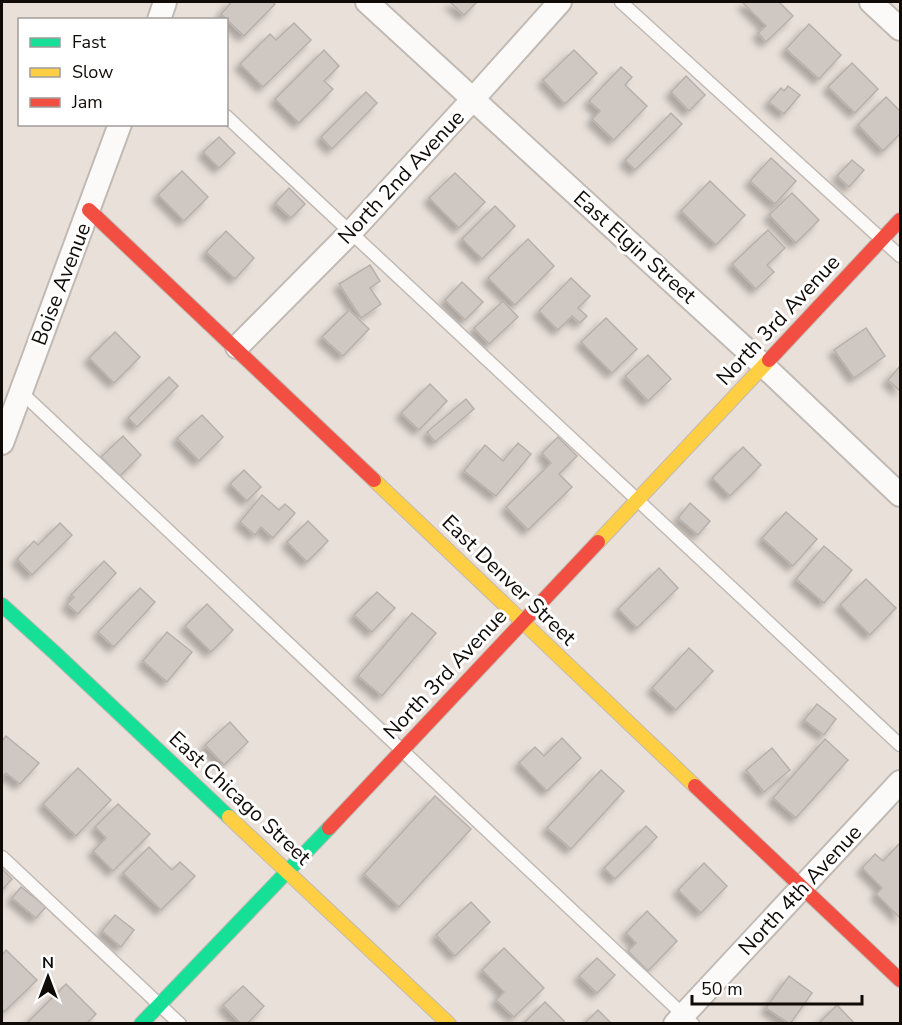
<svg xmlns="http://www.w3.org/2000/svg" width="902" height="1025" viewBox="0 0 902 1025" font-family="'Nunito Sans',sans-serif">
<defs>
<filter id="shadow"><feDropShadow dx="-5.5" dy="5.5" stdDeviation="3" flood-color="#0004"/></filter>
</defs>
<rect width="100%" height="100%" fill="#e9e0d9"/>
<g fill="#cfc8c2" stroke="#b7b0aa" stroke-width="1.5" filter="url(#shadow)">
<polygon points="228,2 272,2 275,4 244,36 221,14 230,4"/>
<polygon points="450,2 477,2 464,15"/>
<polygon points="745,2 779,2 793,16 766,42 758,33 766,26 743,3"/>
<polygon points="294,23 311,40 263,87 240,64 270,34 276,40"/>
<polygon points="809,24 841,55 819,79 786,49"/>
<polygon points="324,50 339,66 324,81 333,89 299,123 275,99"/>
<polygon points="574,50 597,73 565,104 543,80"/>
<polygon points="852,63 878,89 855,113 828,87"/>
<polygon points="621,67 632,77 625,85 647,106 614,140 592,119 600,111 589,101"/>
<polygon points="686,76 705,95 689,111 671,92"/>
<polygon points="788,86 800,95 784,114 769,102 781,88 784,91"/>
<polygon points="366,92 377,103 332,149 321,137"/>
<polygon points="886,97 900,111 900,134 883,151 858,125"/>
<polygon points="671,113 682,124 635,170 625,160"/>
<polygon points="219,137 235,153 219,168 203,152"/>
<polygon points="771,158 796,181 775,204 750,181"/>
<polygon points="852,160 864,170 849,187 837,176"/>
<polygon points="182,171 208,197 184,221 158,195"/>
<polygon points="455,173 485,202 459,228 429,198"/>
<polygon points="710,181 745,215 716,245 681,211"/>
<polygon points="289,188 305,204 291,218 275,203"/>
<polygon points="792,193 819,220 796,243 769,215"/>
<polygon points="495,206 515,226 482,259 462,239"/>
<polygon points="768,230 785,248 767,265 774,272 756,289 732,264"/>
<polygon points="226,231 254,258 235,279 206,252"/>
<polygon points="528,239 554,266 515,305 488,278"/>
<polygon points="370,265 380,281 370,288 381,304 361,318 339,284"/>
<polygon points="571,278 590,296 578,308 587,316 580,323 572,316 558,330 539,311"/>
<polygon points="462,282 483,302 465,320 445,300"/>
<polygon points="503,301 518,317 489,344 474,328"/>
<polygon points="349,310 369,329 343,356 322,337"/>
<polygon points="606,318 637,349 612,373 581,342"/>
<polygon points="866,328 885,356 854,378 834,350"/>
<polygon points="115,332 140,357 114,383 89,358"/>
<polygon points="648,355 671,379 648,401 625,376"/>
<polygon points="900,366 900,391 888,380"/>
<polygon points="169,377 178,386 137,427 128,418"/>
<polygon points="430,384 447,401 419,430 401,413"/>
<polygon points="466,399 474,409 435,442 427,432"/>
<polygon points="202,415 223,437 199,461 177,438"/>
<polygon points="123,436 141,455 120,476 101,457"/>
<polygon points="558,437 577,456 559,474 572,487 528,530 506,507 551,463 542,453"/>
<polygon points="518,443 531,454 496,496 464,471 485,445 503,461"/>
<polygon points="743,447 761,465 730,496 712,478"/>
<polygon points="244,470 261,487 247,501 230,484"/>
<polygon points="262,495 279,510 285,504 295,513 273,538 261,527 255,535 240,522"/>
<polygon points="690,503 710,521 698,535 678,518"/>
<polygon points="786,512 817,539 793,566 762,538"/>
<polygon points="308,521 328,541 307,562 287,542"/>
<polygon points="60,523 72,535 32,575 17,559 34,541 38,545"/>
<polygon points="824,546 852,570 824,603 796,579"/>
<polygon points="104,561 116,573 78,614 67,604 74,597 71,595"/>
<polygon points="659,568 678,588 637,628 618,609"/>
<polygon points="866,579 896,608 870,635 840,605"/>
<polygon points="140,588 155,602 114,647 98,632"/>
<polygon points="377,592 395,608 372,632 354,615"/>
<polygon points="207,604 233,630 211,652 185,626"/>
<polygon points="412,613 436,633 382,696 358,676"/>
<polygon points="167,632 192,652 167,682 143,661"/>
<polygon points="689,648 713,671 676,710 652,688"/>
<polygon points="817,704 836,719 824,735 804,720"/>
<polygon points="230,722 248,742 224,765 205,745"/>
<polygon points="6,736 39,763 20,784 6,773 2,779 2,741"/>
<polygon points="562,738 581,758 547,791 519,763 535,747 544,756"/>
<polygon points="825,739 848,760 796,818 773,798"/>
<polygon points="772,748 790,770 764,792 746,770"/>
<polygon points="78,768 111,800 76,836 43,804"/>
<polygon points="601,770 624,791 571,849 547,828"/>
<polygon points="435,796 471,829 399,907 364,874"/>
<polygon points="118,804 150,834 113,871 93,851 106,838 95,827"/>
<polygon points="646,826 657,837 615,879 604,868"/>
<polygon points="900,843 900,918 876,894 882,888 862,868 875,854 883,861"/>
<polygon points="149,847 172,870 180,862 195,876 161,910 123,873"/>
<polygon points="704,863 727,886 701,913 678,890"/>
<polygon points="2,869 12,879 2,890"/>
<polygon points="21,887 46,907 36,918 12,898"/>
<polygon points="471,902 490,922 455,956 436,935"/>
<polygon points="647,911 677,941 648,971 628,951 636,943 626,933"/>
<polygon points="115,915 134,930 121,947 102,931"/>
<polygon points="504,948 544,988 514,1017 496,1000 504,992 482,970"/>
<polygon points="6,950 37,980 4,1012 2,1009 2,955"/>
<polygon points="597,958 615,975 597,993 579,976"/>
<polygon points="789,976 812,993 790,1024 766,1008"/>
<polygon points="66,984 96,1014 86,1024 26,1024"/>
<polygon points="243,986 264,1006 247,1024 241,1024 223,1005"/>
<polygon points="545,1002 564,1021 561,1024 523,1024"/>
<polygon points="837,1005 855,1024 818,1024"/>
<polygon points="598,1010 612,1024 584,1024"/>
</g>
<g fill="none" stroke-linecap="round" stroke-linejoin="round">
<defs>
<g id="lane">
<polyline points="621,2 900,256"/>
<polyline points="226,116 900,745"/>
<polyline points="21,392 693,1024"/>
<polyline points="2,857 180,1024"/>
</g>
<g id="street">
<polyline points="367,2 764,366 900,495"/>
<polyline points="871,2 900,29"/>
<polyline points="159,20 165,2"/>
<polyline points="237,347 351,232 473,99 560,2"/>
<polyline points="2,443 120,124"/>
<polyline points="675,1024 900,782"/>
</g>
<g id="fast">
<polyline points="2,605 55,653 229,817"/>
<polyline points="141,1024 329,828"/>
</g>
<g id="slow">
<polyline points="374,480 695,786"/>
<polyline points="598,542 769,360"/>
<polyline points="229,817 449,1024"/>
</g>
<g id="jam">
<polyline points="89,210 374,480"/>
<polyline points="769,360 900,220"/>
<polyline points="695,786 900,980"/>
<polyline points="329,828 598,542"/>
</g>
</defs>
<use href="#lane" stroke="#c1bab4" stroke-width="15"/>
<use href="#street" stroke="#c1bab4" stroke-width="26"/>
<use href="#fast" stroke="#c1bab4" stroke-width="16"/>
<use href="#slow" stroke="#c1bab4" stroke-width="16"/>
<use href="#jam" stroke="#c1bab4" stroke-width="16"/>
<use href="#lane" stroke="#fcfaf9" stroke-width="12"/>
<use href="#street" stroke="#fcfaf9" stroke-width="22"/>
<use href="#fast" stroke="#16e098" stroke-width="14"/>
<use href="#slow" stroke="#ffcf43" stroke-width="14"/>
<use href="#jam" stroke="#f24e42" stroke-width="14"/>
</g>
<g text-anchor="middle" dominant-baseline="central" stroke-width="6" stroke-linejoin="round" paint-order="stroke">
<g font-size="21" fill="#100b07" stroke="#fff">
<text transform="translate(401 177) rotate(-47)">North 2nd Avenue</text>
<text transform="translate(635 247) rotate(42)">East Elgin Street</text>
<text transform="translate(61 284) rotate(-69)">Boise Avenue</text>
<text transform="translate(778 320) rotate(-47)">North 3rd Avenue</text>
<text transform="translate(509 580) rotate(44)">East Denver Street</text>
<text transform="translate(445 674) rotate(-47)">North 3rd Avenue</text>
<text transform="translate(240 798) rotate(43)">East Chicago Street</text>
<text transform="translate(800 890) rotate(-47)">North 4th Avenue</text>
</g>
</g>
<rect width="902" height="1025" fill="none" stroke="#100b07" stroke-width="6"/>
<rect x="18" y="18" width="210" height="108" fill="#ffffff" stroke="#9f9d9c" stroke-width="1.5"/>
<rect x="30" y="38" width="30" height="9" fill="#16e098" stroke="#9f9d9c" stroke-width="1.5"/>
<text x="72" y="48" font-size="18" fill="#100b07">Fast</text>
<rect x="30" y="68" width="30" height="9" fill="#ffcf43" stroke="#9f9d9c" stroke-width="1.5"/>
<text x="72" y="78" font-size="18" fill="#100b07">Slow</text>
<rect x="30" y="98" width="30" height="9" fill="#f24e42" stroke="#9f9d9c" stroke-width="1.5"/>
<text x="72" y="108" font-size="18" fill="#100b07">Jam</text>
<g transform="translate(48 977)" stroke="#ffffff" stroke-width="4.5" paint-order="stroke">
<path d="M0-4.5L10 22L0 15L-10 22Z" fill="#100b07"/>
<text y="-9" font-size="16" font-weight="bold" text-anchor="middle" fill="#100b07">N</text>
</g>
<path d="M692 995v9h170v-9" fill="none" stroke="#100b07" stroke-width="3"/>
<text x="701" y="995" font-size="18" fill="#100b07" stroke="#ffffff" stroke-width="4.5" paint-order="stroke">50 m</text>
</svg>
